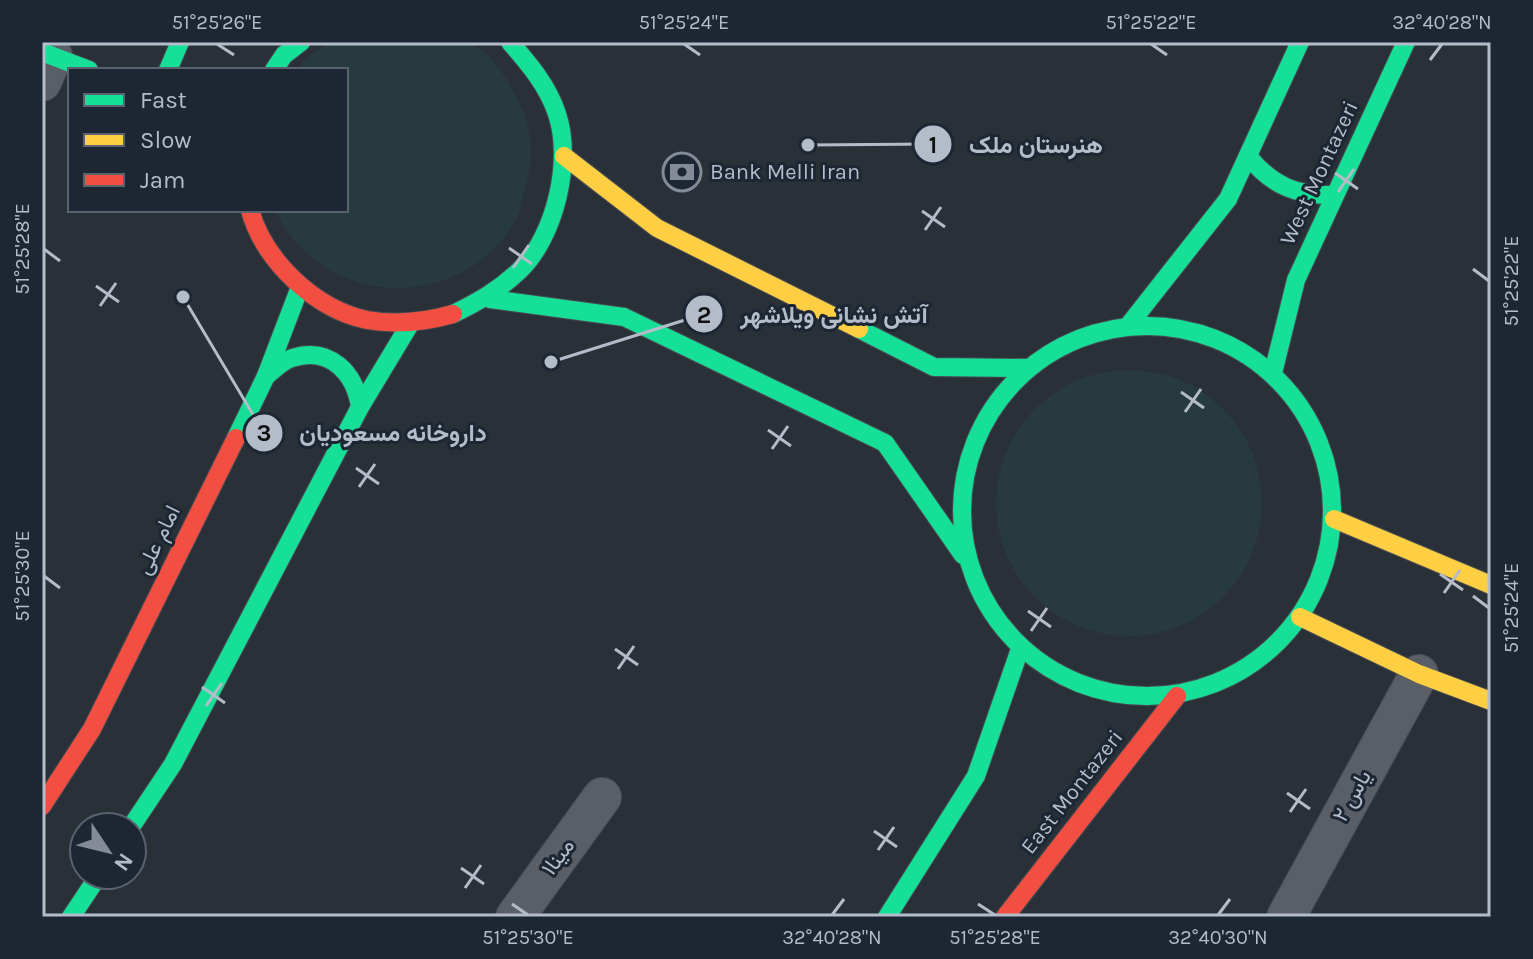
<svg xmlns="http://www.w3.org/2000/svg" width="1533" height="959" viewBox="0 0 1533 959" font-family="Karla,Vazirmatn,sans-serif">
<rect width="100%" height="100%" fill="#2a3038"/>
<g fill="#273a3e">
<path d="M329,42H468C493,54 510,82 521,106C533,132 533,162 525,189C523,197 522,206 519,213C485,287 388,310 322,265C303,252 284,233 276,210H346V70H297L305,59Z"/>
<circle cx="1129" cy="503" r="133"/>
</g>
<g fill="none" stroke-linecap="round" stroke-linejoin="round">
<defs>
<g id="street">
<polyline points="42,82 53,56"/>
<polyline points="515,917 602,797"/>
<polyline points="1286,917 1419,674"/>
</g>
<g id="fast">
<polyline points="42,52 89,70"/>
<polyline points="168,70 180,42"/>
<polyline points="274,70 284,55 301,42"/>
<path d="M1248,156C1272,186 1297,196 1335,195"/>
<polyline points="490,299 624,317 885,443 963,555"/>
<path d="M453,314C478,302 499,290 520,270C555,236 573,161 557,114C548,86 529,64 510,42"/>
<circle cx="1147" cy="511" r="185"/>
<polyline points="1128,326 1228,199 1300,42"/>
<polyline points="859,329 934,367 1028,368"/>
<polyline points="1273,373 1296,280 1406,42"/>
<path d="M266,376C274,370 282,361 292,358C330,346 355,373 360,407"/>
<polyline points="236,438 266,376 300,287"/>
<polyline points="131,827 173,764 360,407 410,324"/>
<polyline points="71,917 99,875"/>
<polyline points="887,917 976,776 1020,649"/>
</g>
<g id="slow">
<polyline points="564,156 657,228 859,329"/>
<polyline points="1334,519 1491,585"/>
<polyline points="1300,617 1419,674 1491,701"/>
</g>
<g id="jam">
<path d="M250,210C264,261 315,309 367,320C396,325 425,322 453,314"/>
<polyline points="42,806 92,729 236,438"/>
<polyline points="1005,917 1177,696"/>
</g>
</defs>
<use href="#street" stroke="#484c53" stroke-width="40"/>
<use href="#fast" stroke="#484c53" stroke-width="20"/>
<use href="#slow" stroke="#484c53" stroke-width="20"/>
<use href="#jam" stroke="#484c53" stroke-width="20"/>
<use href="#street" stroke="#5a5e66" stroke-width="38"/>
<use href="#fast" stroke="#16e098" stroke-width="18"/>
<use href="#slow" stroke="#ffcf43" stroke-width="18"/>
<use href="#jam" stroke="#f24e42" stroke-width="18"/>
</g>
<path fill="none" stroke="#b4bcc9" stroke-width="3" d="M217,44L234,55M684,44L700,55M1151,44L1167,55M1430,60L1442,44M1335,173L1358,189M1338,192L1354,169M922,211L945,227M925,230L941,207M509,248L532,264M44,249L60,261M513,268L529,245M1473,269L1489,281M96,286L119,302M100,306L116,283M1181,392L1204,408M1185,412L1201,389M768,430L791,446M772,449L788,426M356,468L379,484M359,487L375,464M1440,574L1463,590M44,576L60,588M1444,593L1460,570M1473,596L1489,608M1028,611L1051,627M1031,631L1047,608M615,649L638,665M618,669L634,646M202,687L225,703M206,706L222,683M1287,793L1310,809M1290,812L1306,789M874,831L897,847M878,850L894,827M461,868L484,884M465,888L481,865M512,904L528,915M978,904L995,915M832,915L844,899M1218,915L1230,899"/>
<defs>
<symbol id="bank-ring" viewBox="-11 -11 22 22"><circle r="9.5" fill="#1d2633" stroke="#848b96" stroke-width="1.5"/><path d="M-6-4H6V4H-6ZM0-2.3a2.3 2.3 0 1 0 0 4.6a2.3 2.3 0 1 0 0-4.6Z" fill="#848b96"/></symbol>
</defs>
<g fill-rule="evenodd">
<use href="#bank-ring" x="660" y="150" width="44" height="44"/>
</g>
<g text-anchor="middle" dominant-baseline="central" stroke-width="6" stroke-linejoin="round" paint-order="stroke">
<g font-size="22" fill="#b4bcc9" stroke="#1d2633" text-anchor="start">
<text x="710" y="172">Bank Melli Iran</text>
</g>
<g font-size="22" fill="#b4bcc9" stroke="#1d2633">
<text transform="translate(1319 173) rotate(-65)">West Montazeri</text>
<text transform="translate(158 540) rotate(-64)">امام علی</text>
<text transform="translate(1072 792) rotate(-52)">East Montazeri</text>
<text transform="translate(1352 796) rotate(-61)">یاس ۲</text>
<text transform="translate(558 857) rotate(-54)">مینا۱</text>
</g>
</g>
<path fill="none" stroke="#b4bcc9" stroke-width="3" d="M808 145L933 144M551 362L704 314M183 297L264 433"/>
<g fill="#b4bcc9" stroke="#1d2633" stroke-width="3">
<circle cx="808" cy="145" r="8"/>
<circle cx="551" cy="362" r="8"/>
<circle cx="183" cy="297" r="8"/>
<circle cx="933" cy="144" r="20"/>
<circle cx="704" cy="314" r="20"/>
<circle cx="264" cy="433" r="20"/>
</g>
<g font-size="24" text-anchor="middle" font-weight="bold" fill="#111">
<text x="933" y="153">1</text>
<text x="704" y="323">2</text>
<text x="264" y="441">3</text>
</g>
<g font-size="24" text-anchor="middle" font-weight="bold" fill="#b4bcc9" stroke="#1d2633" stroke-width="6" stroke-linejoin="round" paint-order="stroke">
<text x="1036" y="153">هنرستان ملک</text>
<text x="834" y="323">آتش نشانی ویلاشهر</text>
<text x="393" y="441">داروخانه مسعودیان</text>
</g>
<rect width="1533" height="959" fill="none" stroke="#1d2633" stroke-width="88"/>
<rect x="68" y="68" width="280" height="144" fill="#1d2633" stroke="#59626f" stroke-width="2"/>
<rect x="84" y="94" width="40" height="12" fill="#16e098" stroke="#59626f" stroke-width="2"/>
<text x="140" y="108" font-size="24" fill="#b4bcc9">Fast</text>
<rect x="84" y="134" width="40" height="12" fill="#ffcf43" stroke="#59626f" stroke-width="2"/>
<text x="140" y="148" font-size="24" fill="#b4bcc9">Slow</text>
<rect x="84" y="174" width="40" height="12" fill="#f24e42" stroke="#59626f" stroke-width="2"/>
<text x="140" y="188" font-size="24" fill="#b4bcc9">Jam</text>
<g transform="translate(108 851) rotate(125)"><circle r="38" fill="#1d2633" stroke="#59626f" stroke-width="2"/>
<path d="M0-6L14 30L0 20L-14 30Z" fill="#848b96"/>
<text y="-12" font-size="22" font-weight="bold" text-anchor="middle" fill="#b4bcc9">N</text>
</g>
<rect x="44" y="44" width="1445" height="871" fill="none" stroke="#b4bcc9" stroke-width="3"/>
<g font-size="20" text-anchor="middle" fill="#b4bcc9">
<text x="217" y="29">51°25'26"E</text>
<text x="684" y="29">51°25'24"E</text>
<text x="1151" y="29">51°25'22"E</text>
<text x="1442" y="29">32°40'28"N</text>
<text transform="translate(22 249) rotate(-90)" y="7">51°25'28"E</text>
<text transform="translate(1511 281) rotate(-90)" y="7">51°25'22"E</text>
<text transform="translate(22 576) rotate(-90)" y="7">51°25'30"E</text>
<text transform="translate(1511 608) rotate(-90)" y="7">51°25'24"E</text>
<text x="528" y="944">51°25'30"E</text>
<text x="832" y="944">32°40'28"N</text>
<text x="995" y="944">51°25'28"E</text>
<text x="1218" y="944">32°40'30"N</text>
</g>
</svg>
